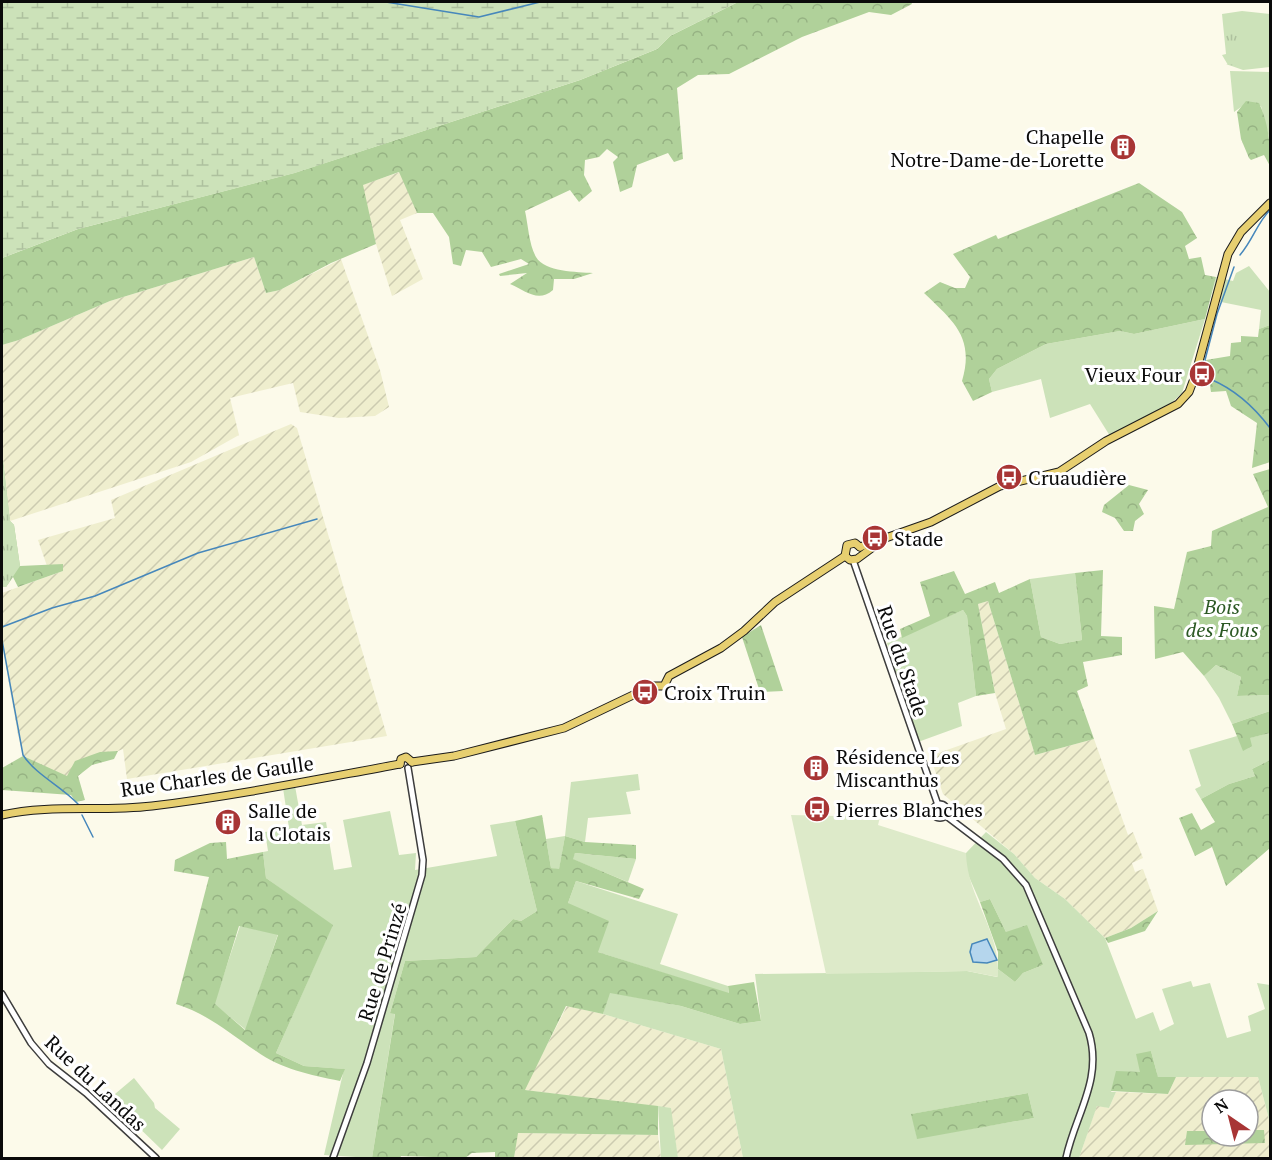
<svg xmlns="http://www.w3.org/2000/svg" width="1272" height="1160" viewBox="0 0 1272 1160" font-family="'PT Serif',serif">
<defs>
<pattern id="farmland-furrows" width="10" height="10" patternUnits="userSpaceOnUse" patternTransform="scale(1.5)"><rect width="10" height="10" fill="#efeece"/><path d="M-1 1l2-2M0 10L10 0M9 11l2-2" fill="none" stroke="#cccbb0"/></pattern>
<pattern id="forest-crowns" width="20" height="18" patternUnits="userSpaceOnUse" patternTransform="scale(1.5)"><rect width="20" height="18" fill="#b0d19a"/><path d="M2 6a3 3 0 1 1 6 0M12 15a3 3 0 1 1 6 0" fill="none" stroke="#96b283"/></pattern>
<pattern id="wetland-marsh" width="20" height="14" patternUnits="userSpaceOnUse" patternTransform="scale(1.5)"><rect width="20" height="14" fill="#cce2b9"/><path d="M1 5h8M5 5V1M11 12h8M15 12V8" fill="none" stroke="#aec19e"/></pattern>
<pattern id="park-tufts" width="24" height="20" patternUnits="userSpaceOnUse" patternTransform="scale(1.5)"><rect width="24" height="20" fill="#cce2b9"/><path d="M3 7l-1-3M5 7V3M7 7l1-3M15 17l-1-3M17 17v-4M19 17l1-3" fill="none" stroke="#aec19e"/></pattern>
</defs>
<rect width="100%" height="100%" fill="#fcfaea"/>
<g fill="url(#farmland-furrows)" fill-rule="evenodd">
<polygon points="400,172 417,213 400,220 423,279 392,296 376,244 362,185"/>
<polygon points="254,257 266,293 280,290 341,259 380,370 389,407 375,416 339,418 300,412 293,383 230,398 239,435 191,462 10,521 2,452 2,345 19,340 110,301"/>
<polygon points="291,424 297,428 387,736 127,779 123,749 91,762 63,788 28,764 23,756 18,735 2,644 2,593 63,571 63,564 47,566 38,540 115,518 111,500"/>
<polygon points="988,601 1035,755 1094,739 1128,835 1133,832 1143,858 1132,863 1135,872 1143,869 1158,911 1131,928 1105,938 1065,899 1035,878 1014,854 943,794 930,756 1006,729 995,693 978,604"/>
<polygon points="567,1006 603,1014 721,1049 743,1158 678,1158 670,1108 524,1090"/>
<path d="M1176,1077H1258L1270,1123V1158H1079L1097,1105L1109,1108L1116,1092L1168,1094ZM1212,1100H1248V1136H1212Z"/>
<polygon points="517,1133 658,1135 661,1158 514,1158"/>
</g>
<g fill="#cce2b9" fill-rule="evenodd">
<polygon points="1242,11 1270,14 1270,67 1243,70 1226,64 1242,65"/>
<polygon points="1230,71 1270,72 1270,141 1261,106 1244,105 1234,112"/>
<polygon points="1249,266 1270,292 1270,325 1259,329 1261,310 1211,300 1216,277 1233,281 1236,273"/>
<polygon points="1205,319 1182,393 1166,408 1110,436 1090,404 1050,418 1041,379 992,392 989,379 997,369 1046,344 1120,331 1134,334"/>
<polygon points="1075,573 1082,640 1060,644 1041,637 1030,579"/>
<polygon points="963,610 967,616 976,696 958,703 962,726 918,742 887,643"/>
<polygon points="1216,665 1241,677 1237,696 1270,695 1270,711 1232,724 1219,698 1204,676"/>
<polygon points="1270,733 1270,760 1252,769 1255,776 1229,784 1201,799 1195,789 1201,786 1189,750 1237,736 1244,750 1249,738"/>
<polygon points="638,774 640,790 626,792 631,814 588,818 585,842 565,836 559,870 551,868 546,839 565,836 571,782"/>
<polygon points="295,786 302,825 326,822 334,870 352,867 343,820 390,811 399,855 416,853 415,870 497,856 490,825 515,821 537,911 521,921 513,919 476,957 405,961 390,1013 395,1013 372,1158 324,1155 344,1069 304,1066 276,1053 332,926 266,878 263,852 268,851 265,832 289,828 283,788"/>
<path d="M986,832L1014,854L1035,878L1065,899L1105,938L1136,1019L1153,1012L1160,1031L1174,1024L1162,989L1191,981L1193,987L1210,983L1227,1038L1251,1031L1248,1016L1265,1009L1257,983L1270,985V1123L1258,1077H1158L1151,1051L1141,1072H1122L1111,1092H1116L1109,1108L1097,1106L1079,1158H743L721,1049L603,1014L609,992L681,1006L740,1024L761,1021L755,974L967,971L997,977L998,969L1015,982L1023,973L1043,965L1006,932L990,899L980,902L966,870V853ZM1028,1093L1034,1118L917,1138L912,1114Z"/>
<polygon points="575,853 636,859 628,882 572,859"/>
<polygon points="576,881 678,914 660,964 728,986 729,994 598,952 568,903"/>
<polygon points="240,926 278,934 246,1030 214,1004"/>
<polygon points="134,1078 154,1103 155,1108 180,1129 162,1150 130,1119 133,1115 115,1094"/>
<polygon points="658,1106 671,1108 678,1158 661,1158"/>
</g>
<g fill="url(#forest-crowns)" fill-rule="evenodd">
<path d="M738,2H911L912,4L891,15L869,12L802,37L729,74L698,75L677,88L683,159L674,162L668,153L637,165L632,187L620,192L613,162L618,157L607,149L599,157L585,160L584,175L592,191L579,202L570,190L525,211C528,224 529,245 536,257C545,272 577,272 593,273L574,279H554L553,290C538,303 526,291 510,284L527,273L500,276L499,274L529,264L521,259L491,267L482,252L466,250L461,266L453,264L449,237L433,213H417L399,172L363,185L376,244L331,263L280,290L266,293L254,257L110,301L19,340L2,345V258L78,229L294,173L580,80L657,49L670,36Z"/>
<path d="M1246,101L1259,103C1268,122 1271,144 1270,166L1264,155L1251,160L1249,158L1241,139L1237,112Z"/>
<path d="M1139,183L1182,212L1197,238L1185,246L1189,259L1201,257L1205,275L1216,277L1205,319L1134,334L1120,331L1046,344L997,369L989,379L992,392L973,401L962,381C975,337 953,321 924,293L940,282L955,288H965L970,277L953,254L996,235L998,239Z"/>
<polygon points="1270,320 1270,462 1252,468 1257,423 1231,406 1226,391 1211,392 1206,360 1230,356 1231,343 1241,342 1241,336 1258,337 1259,329 1270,325"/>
<polygon points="2,452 10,521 14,525 20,566 63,564 63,571 18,587 13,577 6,587 2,587"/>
<polygon points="1270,469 1270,695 1237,696 1241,677 1216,665 1204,676 1183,652 1155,659 1154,606 1174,609 1187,552 1211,546 1212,531 1268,507 1253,474"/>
<polygon points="1129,485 1148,490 1139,504 1144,514 1135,521 1133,531 1124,531 1115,518 1102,512 1104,505"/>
<polygon points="1103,570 1101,636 1122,637 1122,655 1083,662 1088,686 1077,691 1094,739 1035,755 988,601 978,604 995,693 976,696 967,616 963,610 902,638 900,629 930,616 920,582 954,571 965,594 995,582 999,593 1030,579 1041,637 1060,644 1082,640 1075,573"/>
<polygon points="761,625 783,691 760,692 742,637"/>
<polygon points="1270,711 1270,733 1250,738 1252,746 1243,751 1232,724"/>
<polygon points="118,751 114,759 92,765 78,776 85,800 76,802 71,795 2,790 2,768 23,756 67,776 75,761 100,752"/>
<polygon points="1270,760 1270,848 1226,886 1212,847 1195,856 1179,818 1192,813 1201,830 1215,822 1201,799 1229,784 1255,776 1252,769"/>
<polygon points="542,815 551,868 559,869 565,836 585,842 636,845 636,859 575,853 573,859 644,889 639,899 576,881 568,903 609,921 598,952 729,993 728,986 754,982 761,1021 740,1024 681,1006 610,993 603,1014 566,1006 525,1090 658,1106 658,1135 518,1133 514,1158 495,1158 495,1152 472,1153 465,1158 401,1156 400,1158 372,1158 395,1014 390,1013 405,961 476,957 513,919 521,921 537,911 515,821"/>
<path d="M226,842L227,859L263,852L266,878L333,925L276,1053L304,1066L345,1069L340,1081C310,1075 281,1069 256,1051C229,1033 208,1014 176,1004L209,877L174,871L175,860L210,843ZM239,926L278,935L245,1030L215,1004Z"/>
<polygon points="990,899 1006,932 1027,925 1043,965 1023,973 1015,982 998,969 998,952 980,902"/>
<polygon points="1158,911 1145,931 1108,943 1105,938 1131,928"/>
<polygon points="1151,1051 1158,1077 1176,1077 1168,1094 1111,1091 1116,1071 1140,1072 1136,1054"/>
<polygon points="1028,1093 1034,1118 917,1139 911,1114"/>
<polygon points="1248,1130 1264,1130 1265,1143 1185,1145 1187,1131 1212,1131 1212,1136 1248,1136"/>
</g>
<polygon fill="url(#wetland-marsh)" points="2,2 738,2 670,36 657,49 580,80 295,173 78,229 2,258"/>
<g fill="url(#park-tufts)">
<polygon points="1242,11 1242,66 1228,65 1222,55 1226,54 1222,14"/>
<polygon points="2,452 10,521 14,525 20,566 6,587 2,587"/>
</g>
<path fill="#ddeac9" d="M791,815L880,817L878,825L966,853C967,898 1001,930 998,977L967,971L826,974Z"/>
<polygon fill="#b5d6ed" stroke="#4687bb" stroke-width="1.5" points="987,939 997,960 987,963 973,962 970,952 972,944"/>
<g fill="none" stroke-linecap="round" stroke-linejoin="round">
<g stroke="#4687bb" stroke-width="1.5">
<polyline points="386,2 479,17 540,2"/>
<path d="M1240,255C1253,240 1257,223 1270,210"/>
<path d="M1234,267L1217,314L1205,360L1210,379C1234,389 1255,408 1270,428"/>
<polyline points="2,627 52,608 95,596 198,553 317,519"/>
<path d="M2,640L23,755C36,775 61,786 78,804"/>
<polyline points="82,815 93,837"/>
</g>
<defs>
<g id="minor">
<polyline points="853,560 938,805"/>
<circle cx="940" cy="811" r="7"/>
<path d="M945,815L1003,859L1026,885L1089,1033C1103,1080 1075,1115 1066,1158"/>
<polyline points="2,994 31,1043 49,1064 86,1093 156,1158"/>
<polyline points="333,1158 367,1063 422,875 423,860 408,768"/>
</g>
<g id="major">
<polyline points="860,547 931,522 1000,486 1059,472 1106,441 1178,404 1189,392 1195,376 1228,254 1241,232 1270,203"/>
<polyline points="845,556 850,560 857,559 880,542"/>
<polyline points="845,556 847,545 855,543 860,547"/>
<polyline points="412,762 454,756 564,728 652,686 664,686 669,676 721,648 744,631 775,602 845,556"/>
<polyline points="400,764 401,759 406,757 412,762"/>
<path d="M2,815C50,804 102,812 152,806C235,796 318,779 400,764"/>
</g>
</defs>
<use href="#minor" stroke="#3d3d3d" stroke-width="8"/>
<use href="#major" stroke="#1b1b1b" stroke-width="9"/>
<use href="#minor" stroke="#fff" stroke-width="5"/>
<use href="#major" stroke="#e7cf70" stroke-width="7"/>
</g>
<defs>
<symbol id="building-disc" viewBox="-11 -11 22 22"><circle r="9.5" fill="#a83535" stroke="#fff"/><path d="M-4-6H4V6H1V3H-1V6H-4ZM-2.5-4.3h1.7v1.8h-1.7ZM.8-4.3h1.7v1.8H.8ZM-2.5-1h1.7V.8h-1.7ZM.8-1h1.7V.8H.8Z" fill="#fff"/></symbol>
<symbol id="bus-disc" viewBox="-11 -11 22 22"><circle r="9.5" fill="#a83535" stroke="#fff"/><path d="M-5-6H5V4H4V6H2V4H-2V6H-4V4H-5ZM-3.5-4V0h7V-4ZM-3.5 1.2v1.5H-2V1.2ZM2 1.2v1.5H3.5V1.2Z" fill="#fff"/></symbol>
</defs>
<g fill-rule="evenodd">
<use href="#building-disc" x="1108" y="132" width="30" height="30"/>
<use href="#bus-disc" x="1187" y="359" width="30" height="30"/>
<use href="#bus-disc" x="994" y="462" width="30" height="30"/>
<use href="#bus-disc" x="860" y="523" width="30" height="30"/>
<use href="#bus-disc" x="630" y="677" width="30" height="30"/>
<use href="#building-disc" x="801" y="753" width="30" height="30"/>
<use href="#bus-disc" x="802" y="794" width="30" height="30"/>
<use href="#building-disc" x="213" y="807" width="30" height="30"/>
</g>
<g text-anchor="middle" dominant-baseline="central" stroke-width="6" stroke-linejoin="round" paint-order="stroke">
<g font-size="20" fill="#0a0a0a" stroke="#fff" text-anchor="start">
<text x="1104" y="136" text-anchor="end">Chapelle<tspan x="1104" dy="23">Notre-Dame-de-Lorette</tspan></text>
<text x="1182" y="374" text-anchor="end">Vieux Four</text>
<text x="1028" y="477">Cruaudière</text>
<text x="894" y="538">Stade</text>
<text x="664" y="692">Croix Truin</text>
<text x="836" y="756">Résidence Les<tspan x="836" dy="23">Miscanthus</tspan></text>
<text x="836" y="809">Pierres Blanches</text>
<text x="248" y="810">Salle de<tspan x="248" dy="23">la Clotais</tspan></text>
</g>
<g font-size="20" font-style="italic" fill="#2c5924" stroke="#fff">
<text x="1222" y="606">Bois<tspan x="1222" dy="23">des Fous</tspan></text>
</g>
<g font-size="20" fill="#0a0a0a" stroke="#fff">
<text transform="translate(903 661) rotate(71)">Rue du Stade</text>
<text transform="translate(217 776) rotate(-8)">Rue Charles de Gaulle</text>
<text transform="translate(382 962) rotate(-73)">Rue de Prinzé</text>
<text transform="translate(96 1083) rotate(43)">Rue du Landas</text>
</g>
</g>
<rect width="1272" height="1160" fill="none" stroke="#0a0a0a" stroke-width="6"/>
<g transform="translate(1230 1118) rotate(325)"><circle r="28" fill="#ffffff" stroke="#9d9d9d" stroke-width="1.5"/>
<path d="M0-4.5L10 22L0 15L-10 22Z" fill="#a83535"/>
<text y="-9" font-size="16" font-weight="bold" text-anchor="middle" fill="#0a0a0a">N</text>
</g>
</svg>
